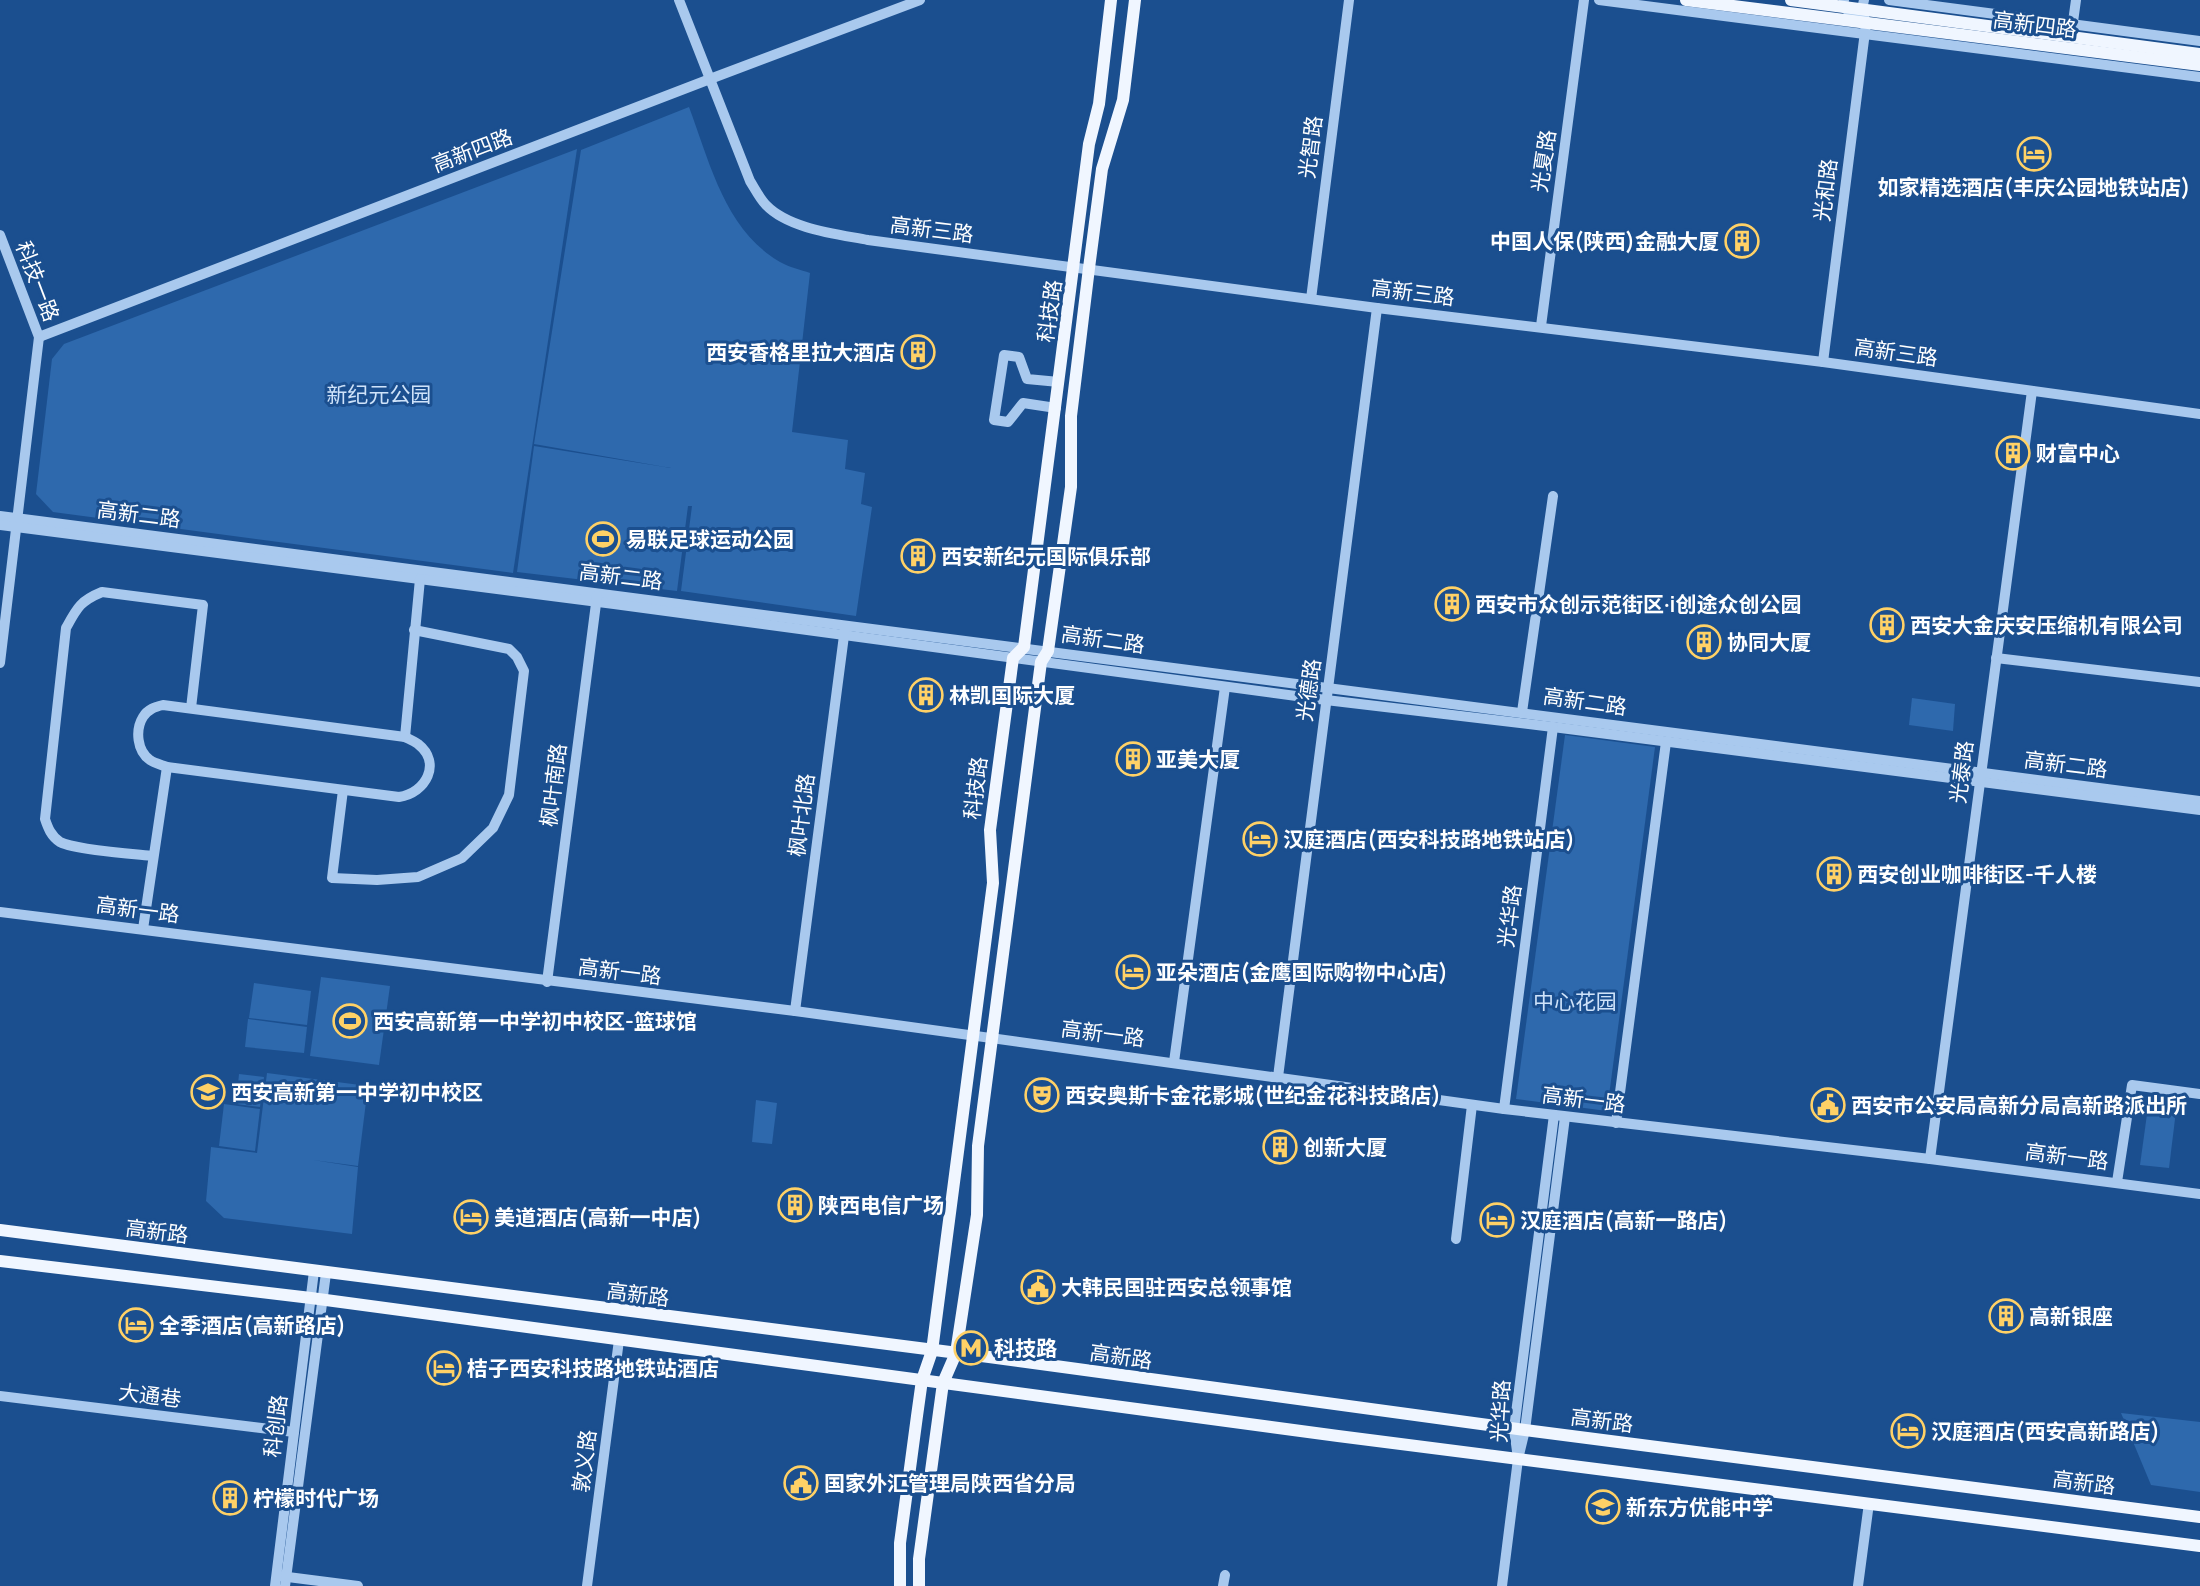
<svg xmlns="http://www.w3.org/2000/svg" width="2200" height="1586" viewBox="0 0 2200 1586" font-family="Manrope,'Noto Sans SC',sans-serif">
<rect width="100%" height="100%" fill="#1b4f8f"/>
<g fill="#2e69ad">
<path d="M689,107C710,163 725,230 780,262C789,267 801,270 810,273L792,432L848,440L845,469L865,473L861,504L872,507L856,616L681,591L692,506H688L677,591L517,572L534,446L671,468L534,444L581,150Z"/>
<polygon points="577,149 513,573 53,512 36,494 52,359 64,344"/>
<polygon points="1912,698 1955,704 1953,731 1909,725"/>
<polygon points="1565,735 1655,747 1607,1111 1516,1099"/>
<polygon points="321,977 390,986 379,1065 310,1056"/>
<polygon points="254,983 311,991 307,1025 249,1018"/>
<polygon points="248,1019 307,1027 304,1053 245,1047"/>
<polygon points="267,1073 368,1086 358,1166 313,1160 358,1167 352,1234 224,1218 206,1201 211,1147 257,1153"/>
<polygon points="239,1074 264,1077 260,1107 236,1104"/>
<polygon points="756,1100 777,1103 772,1144 752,1142"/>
<polygon points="224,1104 260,1109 255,1151 219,1146"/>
<polygon points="2148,1107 2176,1111 2169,1168 2140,1165"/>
<polygon points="2121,1413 2200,1422 2200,1492 2151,1485"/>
</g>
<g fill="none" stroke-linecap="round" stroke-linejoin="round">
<g stroke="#a9c9ee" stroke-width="10">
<path d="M679,0L750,181C755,189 760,199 766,205C789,229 837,234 868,240L1377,308L1823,362L2200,414"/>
<polyline points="1599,0 2200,77"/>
<polyline points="1844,0 1843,7 1866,24"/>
<polyline points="1889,0 2200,41"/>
<polyline points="2072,29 2076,0"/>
<polyline points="0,235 39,337 0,663"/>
<polyline points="1311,299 1349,0"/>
<polyline points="1541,326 1584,0"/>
<polyline points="39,337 710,79 920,0"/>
<polyline points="1823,362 1866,24 1862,9 1864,0"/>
<polyline points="1056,408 1023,403 1008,422 994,420 1004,355 1019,357 1027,379 1059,382"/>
<polyline points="0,516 2200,801"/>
<polyline points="0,525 614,604 1326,700 1553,727 2200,810"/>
<polyline points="1996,658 2200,682"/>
<path d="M163,705L405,737C409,739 414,741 418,744C442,763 426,793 399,797L167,767C162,765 154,763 150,760C137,751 135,730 143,717C148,709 155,707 163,705Z"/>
<polyline points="1522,712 1553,496"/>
<polyline points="405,737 420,579"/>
<polyline points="343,790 332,878 377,880 418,877 462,858 493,828 509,795 524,671 517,657 509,649 414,630"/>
<path d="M153,856C134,854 75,850 60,842C51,836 48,828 45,819L66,628C77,608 80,601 102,592L203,605L191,708"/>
<polyline points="0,912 795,1011 1504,1109 1930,1159 2200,1194"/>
<polyline points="143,929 167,767"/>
<polyline points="547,982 597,596"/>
<polyline points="795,1011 845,628"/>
<polyline points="1174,1062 1225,687"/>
<polyline points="1278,1077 1377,308"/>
<polyline points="1504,1109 1553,727"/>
<polyline points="1616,1123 1666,742"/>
<polyline points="1930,1159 2032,391"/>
<polyline points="2117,1182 2132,1085 2200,1094"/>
<polyline points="1456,1239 1472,1105"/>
<polyline points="0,1396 294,1432"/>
<polyline points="1517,1451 1514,1429 1554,1115"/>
<polyline points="280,1576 358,1586"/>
<polyline points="275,1586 314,1271"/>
<polyline points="285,1586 326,1273"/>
<polyline points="587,1586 619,1340"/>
<polyline points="1223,1586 1225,1575"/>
<polyline points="1502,1586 1518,1459 1525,1430 1565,1117"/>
<polyline points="1858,1586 1869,1503"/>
</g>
<g stroke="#f0f6ff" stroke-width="12">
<polyline points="1686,0 2200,65"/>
<polyline points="1791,0 2200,54"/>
<polyline points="0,1230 989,1357 1525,1430 2200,1517"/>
<polyline points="0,1261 311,1298 1338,1436 2200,1546"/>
<polyline points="900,1586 900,1543 917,1416 922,1380 932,1351 993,883 990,830 1013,658 1024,647 1089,144 1099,104 1111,0"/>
<polyline points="919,1586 919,1559 943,1383 956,1353 977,1215 978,1146 1041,662 1048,651 1071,487 1071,416 1089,268 1102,169 1123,100 1135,0"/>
</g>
</g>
<defs>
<symbol id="hotel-ring" viewBox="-11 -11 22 22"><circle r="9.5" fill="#1b4f8f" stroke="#ffd166" stroke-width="1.5"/><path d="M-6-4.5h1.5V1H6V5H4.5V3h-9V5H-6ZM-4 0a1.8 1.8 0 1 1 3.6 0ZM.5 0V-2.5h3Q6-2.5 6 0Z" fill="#ffd166"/></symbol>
<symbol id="building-ring" viewBox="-11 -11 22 22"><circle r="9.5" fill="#1b4f8f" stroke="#ffd166" stroke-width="1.5"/><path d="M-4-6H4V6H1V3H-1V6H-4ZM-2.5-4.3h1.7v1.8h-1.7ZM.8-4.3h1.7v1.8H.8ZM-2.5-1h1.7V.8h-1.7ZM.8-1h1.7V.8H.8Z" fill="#ffd166"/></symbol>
<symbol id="stadium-ring" viewBox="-11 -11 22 22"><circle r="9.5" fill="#1b4f8f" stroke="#ffd166" stroke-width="1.5"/><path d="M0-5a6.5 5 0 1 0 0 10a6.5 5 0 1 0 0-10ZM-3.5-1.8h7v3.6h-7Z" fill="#ffd166"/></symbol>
<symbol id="school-ring" viewBox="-11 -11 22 22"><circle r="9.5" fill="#1b4f8f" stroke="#ffd166" stroke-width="1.5"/><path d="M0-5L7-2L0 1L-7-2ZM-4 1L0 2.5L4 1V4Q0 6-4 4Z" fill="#ffd166"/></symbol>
<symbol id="theatre-ring" viewBox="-11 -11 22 22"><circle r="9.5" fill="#1b4f8f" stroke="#ffd166" stroke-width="1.5"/><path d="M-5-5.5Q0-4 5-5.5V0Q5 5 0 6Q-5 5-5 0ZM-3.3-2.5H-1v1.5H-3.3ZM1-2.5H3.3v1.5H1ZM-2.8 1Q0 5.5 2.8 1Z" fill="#ffd166"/></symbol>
<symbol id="civic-ring" viewBox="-11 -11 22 22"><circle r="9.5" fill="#1b4f8f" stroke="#ffd166" stroke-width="1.5"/><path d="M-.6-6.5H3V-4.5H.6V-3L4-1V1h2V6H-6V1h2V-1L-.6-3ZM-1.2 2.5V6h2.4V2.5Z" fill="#ffd166"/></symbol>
<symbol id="metro-ring" viewBox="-11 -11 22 22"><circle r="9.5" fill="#1b4f8f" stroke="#ffd166" stroke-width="1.5"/><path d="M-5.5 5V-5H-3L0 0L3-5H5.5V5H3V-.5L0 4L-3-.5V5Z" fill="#ffd166"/></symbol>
</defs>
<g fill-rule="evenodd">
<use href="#hotel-ring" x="2015" y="135" width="38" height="38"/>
<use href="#building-ring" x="1723" y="222" width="38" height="38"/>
<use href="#building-ring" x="899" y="333" width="38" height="38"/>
<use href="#building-ring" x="1994" y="434" width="38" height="38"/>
<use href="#stadium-ring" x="584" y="520" width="38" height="38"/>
<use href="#building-ring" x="899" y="537" width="38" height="38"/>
<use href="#building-ring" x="1433" y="585" width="38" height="38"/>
<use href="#building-ring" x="1868" y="606" width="38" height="38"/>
<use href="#building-ring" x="1685" y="623" width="38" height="38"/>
<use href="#building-ring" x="907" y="676" width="38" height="38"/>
<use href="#building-ring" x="1114" y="740" width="38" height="38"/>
<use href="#hotel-ring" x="1241" y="820" width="38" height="38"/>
<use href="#building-ring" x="1815" y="855" width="38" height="38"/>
<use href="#hotel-ring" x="1114" y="953" width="38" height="38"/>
<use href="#stadium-ring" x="331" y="1002" width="38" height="38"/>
<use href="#school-ring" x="189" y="1073" width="38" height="38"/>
<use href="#theatre-ring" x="1023" y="1076" width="38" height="38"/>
<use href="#civic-ring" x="1809" y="1086" width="38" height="38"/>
<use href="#building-ring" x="1261" y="1128" width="38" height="38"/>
<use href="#building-ring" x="776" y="1186" width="38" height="38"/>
<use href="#hotel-ring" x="452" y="1198" width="38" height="38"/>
<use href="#hotel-ring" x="1478" y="1201" width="38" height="38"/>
<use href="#civic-ring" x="1019" y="1268" width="38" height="38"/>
<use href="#building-ring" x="1987" y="1297" width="38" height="38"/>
<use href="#hotel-ring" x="117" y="1306" width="38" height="38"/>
<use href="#metro-ring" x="952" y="1329" width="38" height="38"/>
<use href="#hotel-ring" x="425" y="1349" width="38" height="38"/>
<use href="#hotel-ring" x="1889" y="1412" width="38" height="38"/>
<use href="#civic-ring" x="782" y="1464" width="38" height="38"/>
<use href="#building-ring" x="211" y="1479" width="38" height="38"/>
<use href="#school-ring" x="1584" y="1488" width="38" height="38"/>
</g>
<g text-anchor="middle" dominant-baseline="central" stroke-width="6" stroke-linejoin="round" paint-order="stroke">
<g font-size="21" fill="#fff" stroke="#1b4f8f">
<text transform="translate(2035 24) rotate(7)">高新四路</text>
<text transform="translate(1310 147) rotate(-83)">光智路</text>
<text transform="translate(472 150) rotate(-21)">高新四路</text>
<text transform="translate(1543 161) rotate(-82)">光夏路</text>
<text transform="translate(1825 190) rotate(-83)">光和路</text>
<text transform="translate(932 229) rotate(7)">高新三路</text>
<text transform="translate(38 281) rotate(69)">科技一路</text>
<text transform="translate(1413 292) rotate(7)">高新三路</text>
<text transform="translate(1049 311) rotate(-82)">科技路</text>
<text transform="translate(1896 352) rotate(8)">高新三路</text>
<text transform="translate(139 514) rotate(7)">高新二路</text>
<text transform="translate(621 576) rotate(7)">高新二路</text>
<text transform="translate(1103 639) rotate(8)">高新二路</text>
<text transform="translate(1308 690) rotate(-82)">光德路</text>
<text transform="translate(1585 701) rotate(8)">高新二路</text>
<text transform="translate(2066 764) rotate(7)">高新二路</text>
<text transform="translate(1961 772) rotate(-83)">光泰路</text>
<text transform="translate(553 785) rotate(-83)">枫叶南路</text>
<text transform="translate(975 788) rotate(-83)">科技路</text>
<text transform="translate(801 815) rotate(-83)">枫叶北路</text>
<text transform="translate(138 909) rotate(7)">高新一路</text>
<text transform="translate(1509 916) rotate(-83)">光华路</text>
<text transform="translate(620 971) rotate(7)">高新一路</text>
<text transform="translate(1103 1033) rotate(7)">高新一路</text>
<text transform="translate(1584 1099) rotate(7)">高新一路</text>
<text transform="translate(2067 1156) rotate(7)">高新一路</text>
<text transform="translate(157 1231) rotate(7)">高新路</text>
<text transform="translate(638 1294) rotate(7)">高新路</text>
<text transform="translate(1121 1356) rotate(8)">高新路</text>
<text transform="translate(150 1395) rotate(7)">大通巷</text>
<text transform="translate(1500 1411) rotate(-87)">光华路</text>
<text transform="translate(1602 1420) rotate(7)">高新路</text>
<text transform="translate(275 1426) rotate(-83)">科创路</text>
<text transform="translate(584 1461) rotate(-83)">敦义路</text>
<text transform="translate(2084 1482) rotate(7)">高新路</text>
</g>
<g font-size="21" font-weight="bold" fill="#fff" stroke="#1b4f8f" text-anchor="start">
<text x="2034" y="187" text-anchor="middle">如家精选酒店(丰庆公园地铁站店)</text>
<text x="1719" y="241" text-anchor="end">中国人保(陕西)金融大厦</text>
<text x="895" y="352" text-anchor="end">西安香格里拉大酒店</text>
<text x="2036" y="453">财富中心</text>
<text x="626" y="539">易联足球运动公园</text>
<text x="941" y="556">西安新纪元国际俱乐部</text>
<text x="1475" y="604">西安市众创示范街区·i创途众创公园</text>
<text x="1910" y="625">西安大金庆安压缩机有限公司</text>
<text x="1727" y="642">协同大厦</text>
<text x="949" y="695">林凯国际大厦</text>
<text x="1156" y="759">亚美大厦</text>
<text x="1283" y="839">汉庭酒店(西安科技路地铁站店)</text>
<text x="1857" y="874">西安创业咖啡街区-千人楼</text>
<text x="1156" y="972">亚朵酒店(金鹰国际购物中心店)</text>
<text x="373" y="1021">西安高新第一中学初中校区-篮球馆</text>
<text x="231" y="1092">西安高新第一中学初中校区</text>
<text x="1065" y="1095">西安奥斯卡金花影城(世纪金花科技路店)</text>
<text x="1851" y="1105">西安市公安局高新分局高新路派出所</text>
<text x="1303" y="1147">创新大厦</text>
<text x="818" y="1205">陕西电信广场</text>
<text x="494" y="1217">美道酒店(高新一中店)</text>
<text x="1520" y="1220">汉庭酒店(高新一路店)</text>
<text x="1061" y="1287">大韩民国驻西安总领事馆</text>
<text x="2029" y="1316">高新银座</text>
<text x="159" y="1325">全季酒店(高新路店)</text>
<text x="994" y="1348">科技路</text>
<text x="467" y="1368">桔子西安科技路地铁站酒店</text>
<text x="1931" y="1431">汉庭酒店(西安高新路店)</text>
<text x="824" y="1483">国家外汇管理局陕西省分局</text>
<text x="253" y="1498">柠檬时代广场</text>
<text x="1626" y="1507">新东方优能中学</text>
</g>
<g font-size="21" fill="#cfe3fa" stroke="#1b4f8f">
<text x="379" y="394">新纪元公园</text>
<text x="1575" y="1001">中心花园</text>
</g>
</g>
</svg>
